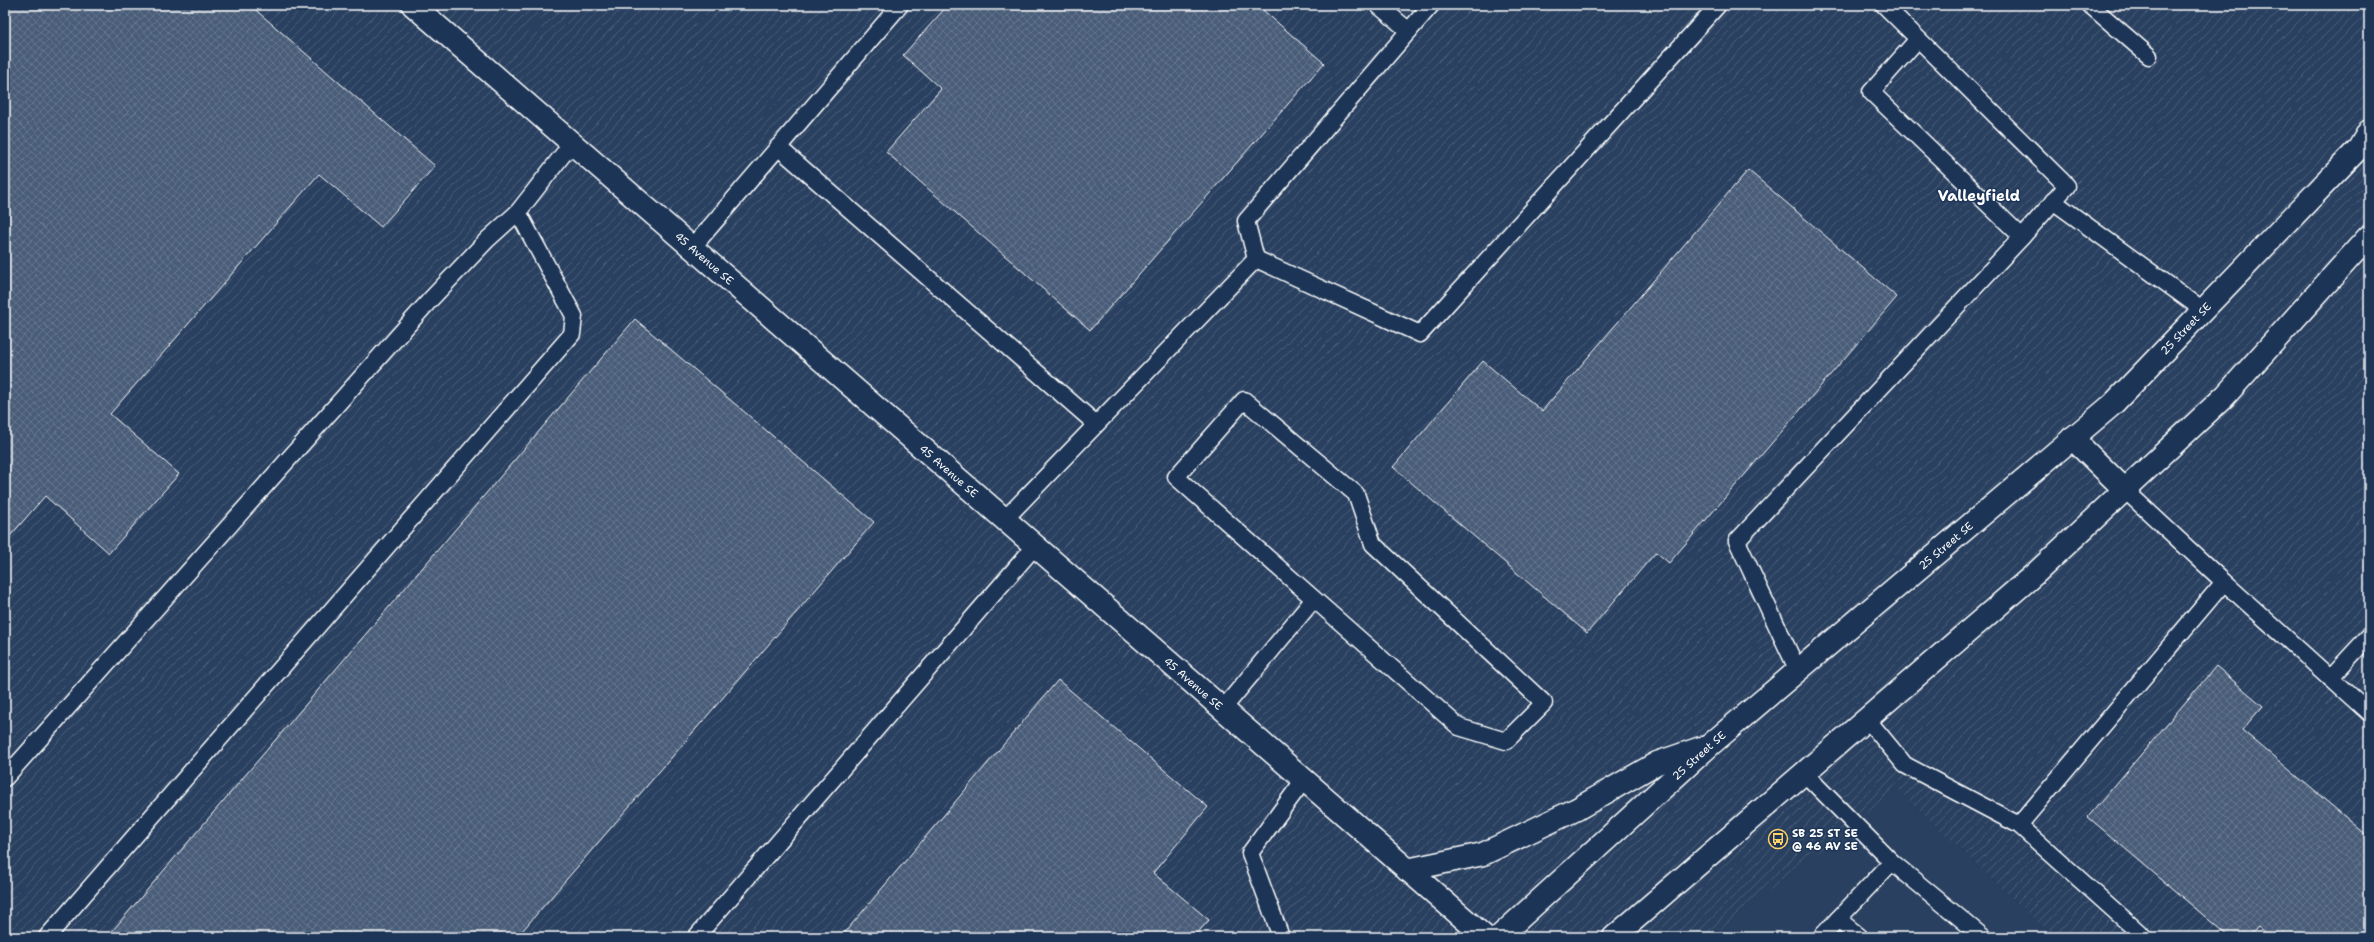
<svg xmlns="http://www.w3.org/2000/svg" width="2374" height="942" viewBox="0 0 2374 942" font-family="'Shantell Sans',sans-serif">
<defs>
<pattern id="industrial-furrows" width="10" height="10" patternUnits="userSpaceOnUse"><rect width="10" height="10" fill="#2a4161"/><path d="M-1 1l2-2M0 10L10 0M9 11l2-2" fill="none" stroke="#4a5e79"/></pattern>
<pattern id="building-cross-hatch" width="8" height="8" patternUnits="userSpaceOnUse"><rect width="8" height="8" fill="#4a5d79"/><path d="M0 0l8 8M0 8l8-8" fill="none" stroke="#65758d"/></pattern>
</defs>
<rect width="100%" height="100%" fill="#1d3557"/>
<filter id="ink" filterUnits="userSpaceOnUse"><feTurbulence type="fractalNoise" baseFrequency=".025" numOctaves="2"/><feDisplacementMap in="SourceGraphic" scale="8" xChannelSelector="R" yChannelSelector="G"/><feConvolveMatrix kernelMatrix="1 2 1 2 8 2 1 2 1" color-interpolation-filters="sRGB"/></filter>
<g filter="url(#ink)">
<polygon fill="#2a4161" points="1897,789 2053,937 1711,937"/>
<polygon fill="url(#industrial-furrows)" points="5,5 2369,5 2369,937 2053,937 1897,789 1711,937 5,937"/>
<g fill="url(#building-cross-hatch)" stroke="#fff">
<polygon points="5,5 250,5 435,166 381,227 319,174 110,414 179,474 109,553 45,496 5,542"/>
<polygon points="948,5 1257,5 1324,63 1090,330 886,152 941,89 903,55"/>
<polygon points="1748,170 1897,297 1669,563 1656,552 1587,633 1393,467 1483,361 1542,411"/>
<polygon points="635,319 874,522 517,937 107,937"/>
<polygon points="2216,666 2263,706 2242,730 2369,837 2369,937 2270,937 2258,927 2249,937 2229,937 2088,817"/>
<polygon points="1058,680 1208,807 1153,873 1209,920 1194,937 841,937"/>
</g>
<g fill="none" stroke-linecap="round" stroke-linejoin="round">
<defs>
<g id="service">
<polyline points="1378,5 1409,31"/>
<polyline points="1884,5 2067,186 2022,237 1871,92 1918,39"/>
<polyline points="2090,5 2149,56"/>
<polyline points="778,147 1096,424"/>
<polyline points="2053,201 2203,310"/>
<polyline points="692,248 900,5"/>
<polyline points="1256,259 1246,221 1431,5"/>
<polyline points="2125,490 2224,582 2019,825 2144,937"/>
<polyline points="1004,520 1256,259 1420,334 1718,5"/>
<polyline points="2224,582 2369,713"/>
<polyline points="1798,671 1737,541 2022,237"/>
<polyline points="2330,678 2369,636"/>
<polyline points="1222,710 1314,599 1459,727 1506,741 1544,703 1373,544 1356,494 1244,400 1176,477 1314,599"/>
<polyline points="1867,719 1905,765 2019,825"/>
<polyline points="1804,773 1892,862 1983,937"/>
<polyline points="5,778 430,300 487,240 518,212 572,143"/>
<polyline points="1838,919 1860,937"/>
<polyline points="47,937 572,334 574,316 518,212"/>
<polyline points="696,937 1035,546"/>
<polyline points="1281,937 1250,853 1303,781"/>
<polyline points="1821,937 1892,862"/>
</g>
<g id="minor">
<path id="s1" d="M413,5L1485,937"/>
</g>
<g id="tertiary">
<polyline points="2072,438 2125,490"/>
<polyline points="1407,870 1483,854 1577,809 1657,763 1701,748"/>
<path id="s2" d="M1499,937L1710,745L2113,404L2359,148L2369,131"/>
<polyline points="1614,937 2037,572 2225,396 2369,236"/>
</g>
</defs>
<use href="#service" stroke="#fff" stroke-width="19"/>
<use href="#minor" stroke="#fff" stroke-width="25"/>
<use href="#tertiary" stroke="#fff" stroke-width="25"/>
<use href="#service" stroke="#1d3557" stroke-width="16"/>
<use href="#minor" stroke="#1d3557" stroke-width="22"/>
<use href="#tertiary" stroke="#1d3557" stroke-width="22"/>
</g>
</g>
<defs>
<symbol id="bus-ring" viewBox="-11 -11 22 22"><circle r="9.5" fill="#1d3557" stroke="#ffd166" stroke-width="1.5"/><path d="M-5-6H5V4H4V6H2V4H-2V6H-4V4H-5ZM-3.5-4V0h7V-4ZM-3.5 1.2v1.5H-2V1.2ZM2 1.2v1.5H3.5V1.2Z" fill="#ffd166"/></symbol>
</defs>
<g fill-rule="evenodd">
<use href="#bus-ring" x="1767" y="828" width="22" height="22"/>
</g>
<g text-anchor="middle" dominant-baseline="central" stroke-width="3" stroke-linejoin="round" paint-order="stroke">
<g font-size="11" fill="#fff" stroke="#1d3557">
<text stroke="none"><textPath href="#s1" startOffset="386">45 Avenue SE</textPath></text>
<text stroke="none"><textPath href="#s2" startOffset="918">25 Street SE</textPath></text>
<text stroke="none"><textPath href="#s1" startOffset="710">45 Avenue SE</textPath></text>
<text stroke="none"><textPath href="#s2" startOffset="594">25 Street SE</textPath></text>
<text stroke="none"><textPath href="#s1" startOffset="1034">45 Avenue SE</textPath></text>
<text stroke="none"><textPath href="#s2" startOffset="270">25 Street SE</textPath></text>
</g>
<g font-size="11" font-weight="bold" fill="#fff" stroke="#1d3557" text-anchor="start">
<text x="1792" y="833">SB 25 ST SE<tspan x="1792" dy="13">@ 46 AV SE</tspan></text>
</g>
<g font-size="15" font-weight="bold" fill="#fff" stroke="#1d3557">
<text x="1979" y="196">Valleyfield</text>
</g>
</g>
<rect width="2374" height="942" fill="none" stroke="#1d3557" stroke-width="20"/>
<rect x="10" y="10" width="2354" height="922" fill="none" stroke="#fff" stroke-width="1.5" filter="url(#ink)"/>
</svg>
